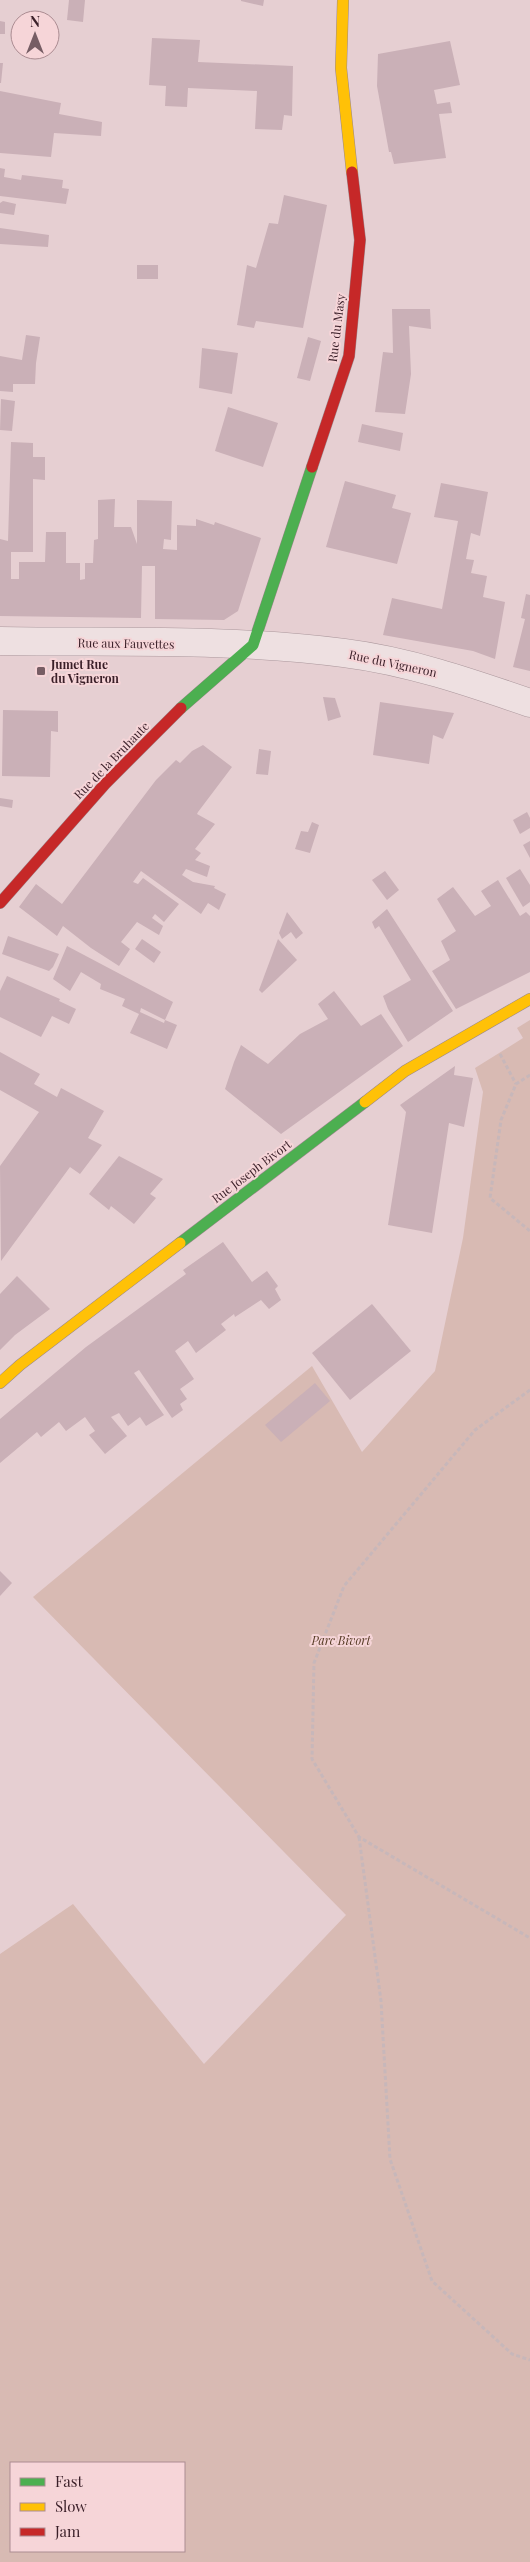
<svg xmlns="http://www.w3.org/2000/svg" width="530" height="2562" viewBox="0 0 530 2562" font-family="'Playfair Display',serif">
<rect width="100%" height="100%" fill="#e6cfd2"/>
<path fill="#d8bab3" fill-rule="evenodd" d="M530,1020V2562H0V1954L73,1904L204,2064L346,1915L33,1597L312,1366L362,1452L435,1371L463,1238L483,1092L475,1068L523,1038L517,1028ZM11,2463H184V2551H11Z"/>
<g fill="#cab0b7" fill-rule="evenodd">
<polygon points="69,0 85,0 83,22 67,20"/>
<polygon points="241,0 264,0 263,6 241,1"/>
<polygon points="0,21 5,22 5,34 0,34"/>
<polygon points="152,38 200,40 198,62 293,66 292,116 284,115 282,130 255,129 257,91 188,88 187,107 165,106 166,86 149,85"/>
<polygon points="450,41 460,85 434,90 437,104 450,102 452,113 439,114 446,158 394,164 391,152 389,152 377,86 378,54"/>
<polygon points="0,63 3,63 1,83 0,83"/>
<polygon points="0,91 61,103 59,114 102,122 101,136 54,133 51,157 0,153"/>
<polygon points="0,168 5,169 4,177 21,180 22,175 63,180 62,188 69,189 66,204 0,196"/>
<polygon points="284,195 327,205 303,328 256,321 254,328 237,325 247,265 256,268 269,223 278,224"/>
<polygon points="3,201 16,204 14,215 0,213 0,203"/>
<polygon points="0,228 49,235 48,247 0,244"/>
<rect x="137" y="265" width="21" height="14"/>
<polygon points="392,309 430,309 431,329 409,326 411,374 405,414 375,412 383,352 393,353"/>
<polygon points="26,335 40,337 36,363 35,384 13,384 13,392 0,391 0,356 22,360"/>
<polygon points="308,337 321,341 310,381 297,378"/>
<polygon points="202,348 238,353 232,394 199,388"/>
<polygon points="1,399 15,401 12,431 0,430"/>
<polygon points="228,407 278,423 263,467 215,451"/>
<polygon points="362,424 403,433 400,451 358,442"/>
<polygon points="11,442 33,443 33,457 45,457 45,480 33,479 33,552 11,552 11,579 19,579 19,562 45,562 46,532 66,532 66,563 80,563 80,580 85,579 85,563 93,563 94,540 98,539 98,500 115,499 114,527 131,527 137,544 137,500 172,501 171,540 164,539 163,549 177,550 177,525 196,526 196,519 214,525 215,522 261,538 238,611 224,620 155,619 155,566 142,566 141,618 0,616 0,539 8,541"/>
<polygon points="345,481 396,495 392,508 411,513 397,564 326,547"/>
<polygon points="441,483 488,492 480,536 471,533 466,559 474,560 471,573 487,576 483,597 505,602 495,659 473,651 383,635 392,598 442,609 458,521 434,517"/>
<polygon points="526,594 530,595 530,671 513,667 525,619 521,618"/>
<polygon points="323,697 335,698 341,717 328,721"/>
<polygon points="380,702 454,713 443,739 433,735 429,764 373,755"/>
<polygon points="3,710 58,711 58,732 51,731 50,777 2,776"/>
<polygon points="203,745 232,767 198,812 197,814 215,824 195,849 201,853 195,860 210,866 207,877 186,869 182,875 193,882 215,886 214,888 226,894 219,910 208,903 201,914 141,871 133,882 138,884 143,878 179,904 164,922 155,914 152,918 163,926 159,935 137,922 121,942 130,949 119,966 91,948 63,926 57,936 19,907 36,884 62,904 156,780 176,760 180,763 192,751"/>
<polygon points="259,749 271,751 268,775 256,774"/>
<polygon points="0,798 13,800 12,808 0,806"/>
<polygon points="527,812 530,818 530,828 520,834 513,820"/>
<polygon points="312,822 319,825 310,853 295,849 301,831 308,832"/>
<polygon points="530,841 530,858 523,845"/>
<polygon points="520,869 530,885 530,902 523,907 506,878"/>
<polygon points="385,871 399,890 387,900 372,880"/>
<polygon points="498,880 520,916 526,912 530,916 530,972 456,1009 432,971 450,960 441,941 456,931 437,899 453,887 475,916 491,906 481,891"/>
<polygon points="387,909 453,1011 408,1042 388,1009 383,996 411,980 379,926 375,929 372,922"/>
<polygon points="287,912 303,933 296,939 291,932 282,939 279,933"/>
<polygon points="8,936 59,954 53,967 49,971 2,954"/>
<polygon points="142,939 161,952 154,963 135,949"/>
<polygon points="278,939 297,960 262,993 259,990"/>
<path d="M67,946L173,1002L165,1020L177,1025L167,1049L130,1033L139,1014L122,1006L125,999L100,989L101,984L81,972L70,991L53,979ZM141,1008L165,1020L164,1023L140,1012Z"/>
<polygon points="7,976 60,999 59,1001 76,1009 69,1024 52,1016 41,1037 0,1017 0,991"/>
<polygon points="334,991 361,1026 381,1014 403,1046 281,1134 225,1089 234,1062 241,1045 268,1064 300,1034 328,1019 318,1004"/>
<polygon points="0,1052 40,1074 34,1084 57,1097 61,1088 104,1111 88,1138 102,1145 80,1174 70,1167 1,1261 0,1166 39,1112 0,1090"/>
<polygon points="455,1066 454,1075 473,1078 464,1127 449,1123 432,1233 388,1225 406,1112 400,1105"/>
<polygon points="119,1156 163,1179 150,1194 156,1198 134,1224 111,1206 109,1210 89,1194"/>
<polygon points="223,1242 252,1282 267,1271 278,1286 275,1289 281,1300 269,1309 261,1300 235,1317 234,1314 221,1324 226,1330 196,1353 188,1341 175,1351 194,1379 180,1389 187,1399 180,1404 183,1410 172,1418 139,1370 134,1373 164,1415 146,1426 140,1417 128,1426 119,1413 111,1417 127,1436 105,1454 89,1435 95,1431 85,1417 66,1431 59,1422 41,1437 37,1432 0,1463 0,1419 86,1347 186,1274 183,1270"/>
<polygon points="17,1276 50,1309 15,1335 0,1350 0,1294"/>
<polygon points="372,1304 411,1351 350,1400 312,1353"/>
<polygon points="315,1383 330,1401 281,1442 265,1425"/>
<polygon points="0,1571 12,1583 0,1596"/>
</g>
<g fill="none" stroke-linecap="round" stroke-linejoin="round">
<defs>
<path id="street" d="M0,641C114,643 230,638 344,653C408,661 469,682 530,703"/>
<g id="fast">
<polyline points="181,708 253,645 312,467"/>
<polyline points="180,1243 365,1102"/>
</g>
<g id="slow">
<polyline points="343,0 341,68 352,172"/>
<polyline points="365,1102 405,1071 530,999"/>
<polyline points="0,1383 20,1365 180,1243"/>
</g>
<g id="jam">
<polyline points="312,467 349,356 360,240 352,172"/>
<polyline points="0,903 105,784 181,708"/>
</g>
</defs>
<use href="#street" stroke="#ab979c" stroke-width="29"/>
<use href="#fast" stroke="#9b888c" stroke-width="12"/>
<use href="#slow" stroke="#9b888c" stroke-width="12"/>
<use href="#jam" stroke="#9b888c" stroke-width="12"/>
<g stroke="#c7b7ba" stroke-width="3" stroke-dasharray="4 2.5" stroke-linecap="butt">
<polyline points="500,1054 516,1084"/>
<polyline points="530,1075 516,1084 501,1120 490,1198 530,1231"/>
<polyline points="530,1390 475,1430 344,1586 314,1663 312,1759 359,1837 530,1938"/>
<polyline points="359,1837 381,2001 390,2159 432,2281 512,2354 530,2360"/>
</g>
<use href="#street" stroke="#eee0e1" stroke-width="28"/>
<use href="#fast" stroke="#4caf50" stroke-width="11"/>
<use href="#slow" stroke="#ffc107" stroke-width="11"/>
<use href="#jam" stroke="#c62828" stroke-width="11"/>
</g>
<rect fill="#765d64" stroke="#f6d5d8" stroke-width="2" x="36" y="666" width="10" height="10" rx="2.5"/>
<g text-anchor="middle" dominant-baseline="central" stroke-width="4" stroke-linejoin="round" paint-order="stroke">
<g font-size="12" fill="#3a1f28" stroke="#f6d5d8">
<text transform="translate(336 328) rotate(-83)">Rue du Masy</text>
<text transform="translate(126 643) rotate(1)">Rue aux Fauvettes</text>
<text transform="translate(393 663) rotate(12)">Rue du Vigneron</text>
<text transform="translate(111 760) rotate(-46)">Rue de la Bruhaute</text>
<text transform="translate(251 1171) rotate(-37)">Rue Joseph Bivort</text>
</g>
<g font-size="12" font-weight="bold" fill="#3a1f28" stroke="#f6d5d8" text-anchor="start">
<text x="51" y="664">Jumet Rue<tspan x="51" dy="14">du Vigneron</tspan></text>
</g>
<g font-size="12" font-style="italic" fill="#573c26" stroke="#f6d5d8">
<text x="341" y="1640">Parc Bivort</text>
</g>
</g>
<rect x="10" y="2462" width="175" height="90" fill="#f6d5d8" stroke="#ab8c92"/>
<rect x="20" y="2478" width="25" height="8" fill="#4caf50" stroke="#ab8c92"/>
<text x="55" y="2487" font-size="15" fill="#3a1f28">Fast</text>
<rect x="20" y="2503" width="25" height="8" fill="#ffc107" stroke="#ab8c92"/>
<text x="55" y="2512" font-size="15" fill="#3a1f28">Slow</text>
<rect x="20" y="2528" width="25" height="8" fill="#c62828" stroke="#ab8c92"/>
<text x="55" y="2537" font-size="15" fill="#3a1f28">Jam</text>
<g transform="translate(35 35)"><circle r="24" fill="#f6d5d8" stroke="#ab8c92"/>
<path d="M0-4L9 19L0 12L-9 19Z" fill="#765d64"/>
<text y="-8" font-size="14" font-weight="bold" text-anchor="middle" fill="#3a1f28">N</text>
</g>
</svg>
